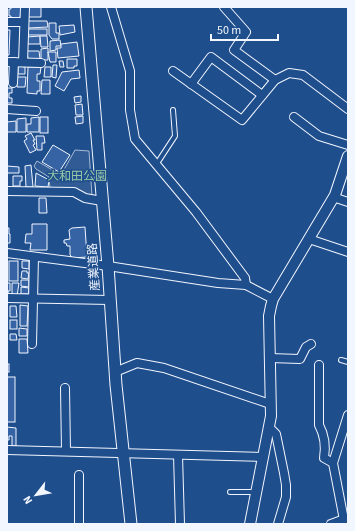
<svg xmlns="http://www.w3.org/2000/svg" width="355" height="531" viewBox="0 0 355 531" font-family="'Source Sans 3','Noto Sans JP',sans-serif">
<rect width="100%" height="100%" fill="#1f4e8c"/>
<polygon fill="#305b95" stroke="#a8bbd7" points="75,150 89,151 92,196 50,189 49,177 36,169 34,166 37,161 61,175"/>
<g fill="#3563a3" stroke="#f2f6ff">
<polygon points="11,7 21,7 20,19 11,19 11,16 9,16 9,9 11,9"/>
<polygon points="29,7 41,7 41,17 28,17"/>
<polygon points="28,21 47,21 48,27 28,28"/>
<polygon points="49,23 56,23 56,33 59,33 59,39 52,39 49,35"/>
<polygon points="74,25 75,32 60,35 59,26"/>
<rect x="28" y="29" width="19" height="6"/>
<polygon points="7,30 10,30 9,55 7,55"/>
<polygon points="40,36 40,44 28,44 27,37"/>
<polygon points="40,36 47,36 48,47 41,47"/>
<polygon points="60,40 61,46 56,46 56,50 50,51 50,41"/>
<polygon points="77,42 79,56 58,58 57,48 61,48 61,44"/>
<polygon points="48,48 48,60 41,60 41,49"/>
<polygon points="27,51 39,51 40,59 28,59"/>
<polygon points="48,52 56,52 56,62 50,62"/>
<polygon points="67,59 77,59 77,66 74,66 74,68 67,68"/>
<polygon points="59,61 63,61 64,67 60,67"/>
<polygon points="53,65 57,65 56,78 52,77"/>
<polygon points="18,66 25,67 25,74 18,74"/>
<polygon points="28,67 41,67 40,74 37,74 37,81 40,81 40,91 37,91 37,94 27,93"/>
<polygon points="45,67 51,67 51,77 44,77"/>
<polygon points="79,70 80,78 71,79 64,91 55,86 62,72"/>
<polygon points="17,77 26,77 25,87 17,87"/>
<polygon points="42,80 50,80 50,94 41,94"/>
<polygon points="7,88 12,88 12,93 9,93 9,98 12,98 12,103 7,103"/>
<polygon points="81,96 81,102 75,103 74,97"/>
<polygon points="82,104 83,115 76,115 75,105"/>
<polygon points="83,116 83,123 76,124 75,117"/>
<polygon points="39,117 39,132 27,132 27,124 31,124 31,118"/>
<rect x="40" y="117" width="8" height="16"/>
<polygon points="26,118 26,132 17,132 17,119"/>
<polygon points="16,121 16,132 7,132 7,122"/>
<polygon points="31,133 35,140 33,140 35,144 33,145 36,150 30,153 24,141 27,139 25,136"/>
<polygon points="36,136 44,136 45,143 42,143 42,150 37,150"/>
<polygon points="53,145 70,155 59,172 42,162"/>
<polygon points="31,165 33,187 26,187 25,166"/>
<polygon points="7,166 19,167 19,173 7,173"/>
<polygon points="36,173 49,180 48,187 35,186"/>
<polygon points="13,176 22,176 22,181 20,181 20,186 13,186"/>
<polygon points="39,198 46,198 47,213 39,213"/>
<polygon points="32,224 47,224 47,250 30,250 31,243 25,243 26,234 32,234"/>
<polygon points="85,227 87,257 73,258 70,255 70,246 67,246 66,243 64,243 64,240 70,239 69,230 72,228"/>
<polygon points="7,228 9,228 9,234 10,234 10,243 7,243"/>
<rect x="9" y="261" width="9" height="20"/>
<polygon points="22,261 29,261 29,269 22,268"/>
<polygon points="22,271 27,271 27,273 29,273 28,279 21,278"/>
<polygon points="21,280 29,280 29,287 21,286"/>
<polygon points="7,283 10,283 10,291 8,291 8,295"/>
<polygon points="12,283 19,283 17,296 12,296"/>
<polygon points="21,287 29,288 29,294 21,294"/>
<polygon points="20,305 28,306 27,326 20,326"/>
<polygon points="10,306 16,306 17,317 10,317"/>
<rect x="10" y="320" width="7" height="9"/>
<polygon points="19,328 27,329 27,336 19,336"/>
<polygon points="10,334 16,334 17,340 10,340"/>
<polygon points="19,339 27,339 28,353 19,353"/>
<rect x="7" y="364" width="2" height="8"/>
<rect x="7" y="377" width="8" height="45"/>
<polygon points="7,427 16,428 16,446 12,446 12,436 9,436 9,440 7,440"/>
</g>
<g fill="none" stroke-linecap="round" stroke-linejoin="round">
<defs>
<g id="service">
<polyline points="156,165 175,136 173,110"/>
<polyline points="341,360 348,362"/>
<polyline points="230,492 256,492"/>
</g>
<g id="minor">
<polyline points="111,7 130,71 130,110 135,139 196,212 245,278 246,285"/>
<polyline points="224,7 246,32 234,50 275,80"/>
<polyline points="7,22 24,22"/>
<polyline points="7,62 41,63"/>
<polyline points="23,62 25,7"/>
<polyline points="173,71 242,120 275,80 289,73 303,75 348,109"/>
<polyline points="13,83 14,62"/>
<polyline points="191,84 211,57 262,95"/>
<polyline points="7,109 36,111"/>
<polyline points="294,117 319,136 348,145"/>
<polyline points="7,191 74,192 85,198 102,201"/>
<polyline points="333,197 348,202"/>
<polyline points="309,239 348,252"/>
<polyline points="7,253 108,266 218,283 246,285 273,299"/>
<polyline points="7,298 110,300"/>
<polyline points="32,344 34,257"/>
<polyline points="270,358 300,359 306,347 311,344"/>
<path d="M319,365V425C325,436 326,446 324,458L333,463"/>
<polyline points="115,372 137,363 164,368 270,404"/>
<polyline points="65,388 66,451"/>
<polyline points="269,427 276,434 284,473 286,485 286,497 278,524"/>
<polyline points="7,450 263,457"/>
<polyline points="178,455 180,524"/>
<polyline points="79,475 79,524"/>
<polyline points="344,520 333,463 348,415"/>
<polyline points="331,524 347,518"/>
</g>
<polyline id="tertiary" points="250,524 271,416 269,316 271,306 273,299 335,195 348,156"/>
<polyline id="secondary" points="86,7 108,266 116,385 131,524"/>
</defs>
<use href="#service" stroke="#f2f6ff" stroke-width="6"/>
<use href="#minor" stroke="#f2f6ff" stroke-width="10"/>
<use href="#tertiary" stroke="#f2f6ff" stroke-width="12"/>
<use href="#secondary" stroke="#f2f6ff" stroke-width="13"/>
<use href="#service" stroke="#1f4e8c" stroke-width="4"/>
<use href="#minor" stroke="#1f4e8c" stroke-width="8"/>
<use href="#tertiary" stroke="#1f4e8c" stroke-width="10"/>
<use href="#secondary" stroke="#1f4e8c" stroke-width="11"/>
</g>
<g text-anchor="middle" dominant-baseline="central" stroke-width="3" stroke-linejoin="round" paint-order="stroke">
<g font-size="12" fill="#97c8a6" stroke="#1f4e8c">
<text x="77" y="176">大和田公園</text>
</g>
<g font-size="12" fill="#f2f6ff" stroke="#1f4e8c">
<text transform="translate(94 267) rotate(-94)">産業道路</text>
</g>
</g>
<rect width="355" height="531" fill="none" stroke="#f2f6ff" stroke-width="16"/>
<g transform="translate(36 495) rotate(239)" stroke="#1f4e8c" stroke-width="3" paint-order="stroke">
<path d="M0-3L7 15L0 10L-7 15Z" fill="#f2f6ff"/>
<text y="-6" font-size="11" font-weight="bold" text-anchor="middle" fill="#f2f6ff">N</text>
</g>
<path d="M211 34v6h67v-6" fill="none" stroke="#f2f6ff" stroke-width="2"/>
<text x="217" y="34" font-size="12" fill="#f2f6ff" stroke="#1f4e8c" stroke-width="3" paint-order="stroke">50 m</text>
</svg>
